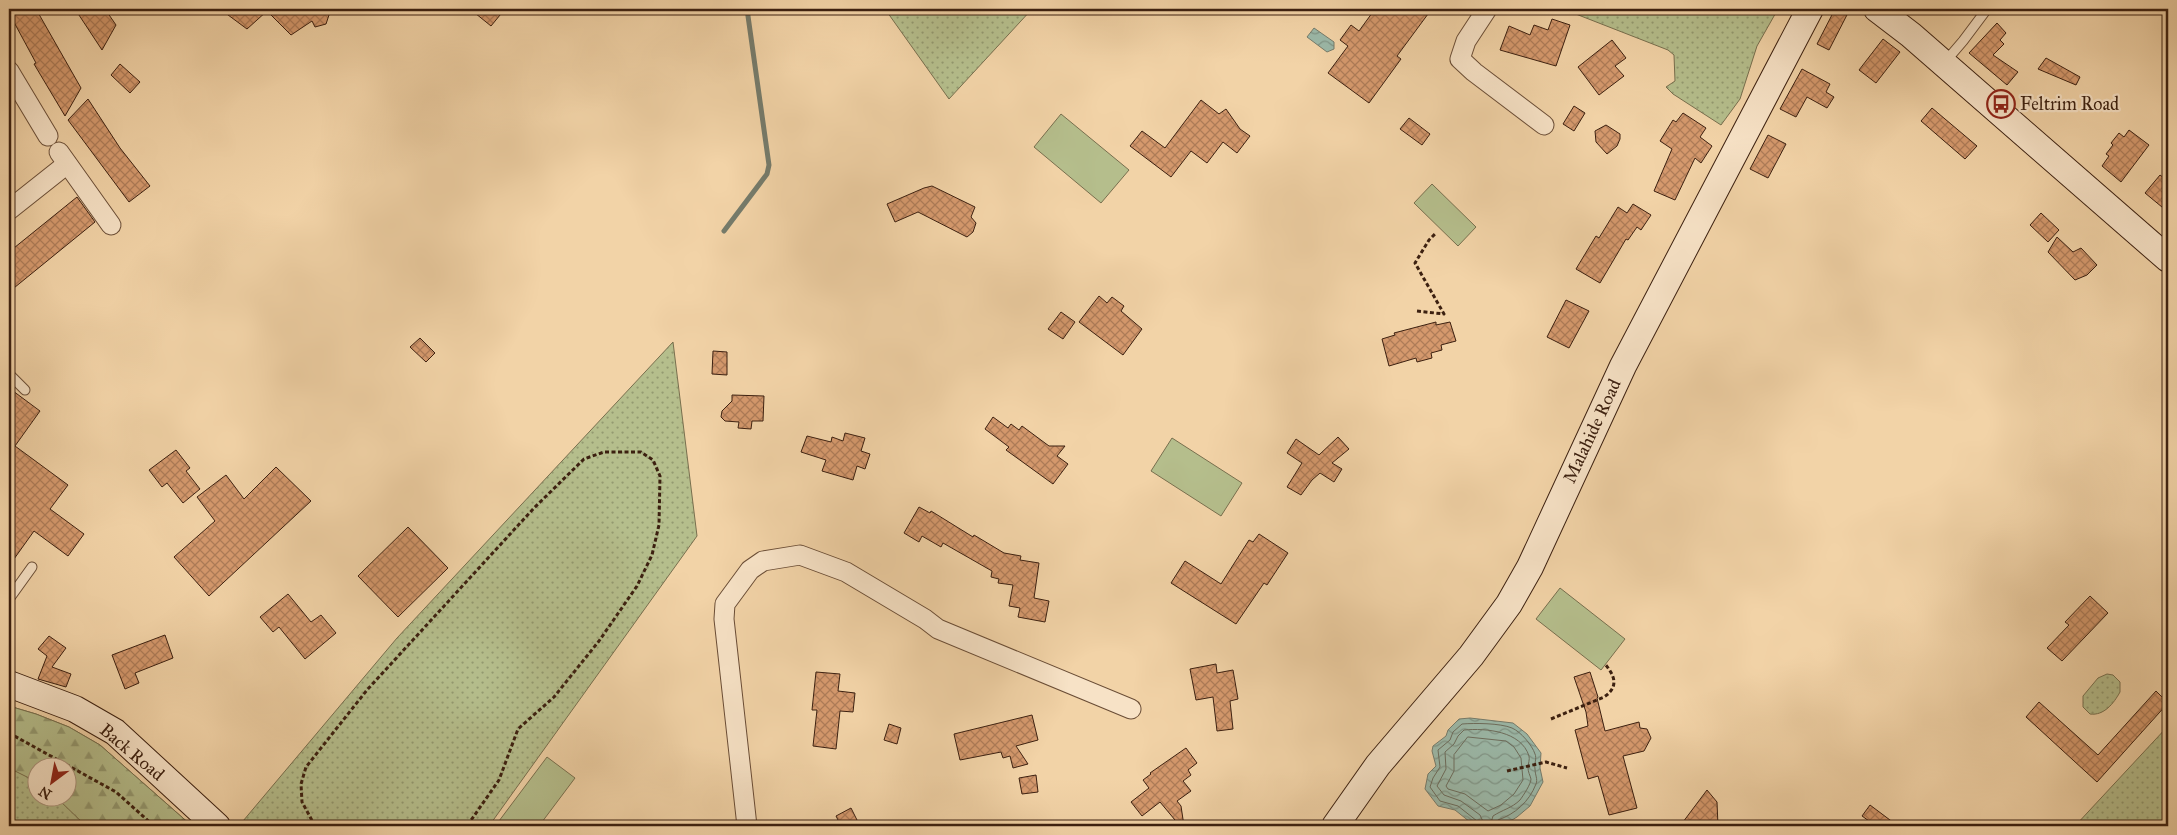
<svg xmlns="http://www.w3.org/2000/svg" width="2177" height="835" viewBox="0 0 2177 835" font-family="'IM FELL Great Primer',serif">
<defs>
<pattern id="grass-dots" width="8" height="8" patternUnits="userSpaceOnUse" patternTransform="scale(1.25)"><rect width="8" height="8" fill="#b5be8c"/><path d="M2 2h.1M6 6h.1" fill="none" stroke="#949a71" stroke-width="1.8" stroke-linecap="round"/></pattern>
<pattern id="forest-firs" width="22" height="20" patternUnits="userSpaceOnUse" patternTransform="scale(1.25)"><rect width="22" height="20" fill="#b5be8c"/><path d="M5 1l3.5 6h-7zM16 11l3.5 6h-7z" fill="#949a71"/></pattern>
<pattern id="water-waves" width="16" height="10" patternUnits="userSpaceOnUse" patternTransform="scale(1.25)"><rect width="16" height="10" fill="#9bb8a8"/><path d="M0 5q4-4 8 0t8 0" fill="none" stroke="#809587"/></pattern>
<pattern id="building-cross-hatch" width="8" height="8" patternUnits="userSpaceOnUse" patternTransform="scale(1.25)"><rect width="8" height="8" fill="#d5996d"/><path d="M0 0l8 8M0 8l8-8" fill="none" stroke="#ae7c58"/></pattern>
</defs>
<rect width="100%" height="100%" fill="#f2d3a7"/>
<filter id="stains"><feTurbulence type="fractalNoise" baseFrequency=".004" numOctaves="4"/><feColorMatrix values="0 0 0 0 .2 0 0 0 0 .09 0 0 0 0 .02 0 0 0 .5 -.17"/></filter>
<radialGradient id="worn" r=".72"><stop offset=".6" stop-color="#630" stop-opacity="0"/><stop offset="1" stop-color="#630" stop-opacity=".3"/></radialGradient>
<g fill="url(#grass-dots)" stroke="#786f4e" fill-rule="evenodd">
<polygon points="885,9 1032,9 949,99"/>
<polygon points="1563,9 1778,9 1757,46 1740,99 1721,125 1673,94 1666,87 1675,81 1674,55 1668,50"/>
<polygon points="673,342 697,536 489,826 249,826 243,821 397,638"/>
<path d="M2107,674L2113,675L2120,682V692C2114,703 2104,716 2090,714L2083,707V696L2098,678Z"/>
<path d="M9,706L36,714L69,727L100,745L192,826H9ZM38,768H68V798H38Z"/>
<polygon points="2168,726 2168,826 2075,826"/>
</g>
<polygon fill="url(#forest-firs)" stroke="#786f4e" points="9,706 36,714 69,727 100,745 192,826 86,826 57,798 68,798 68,768 38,768 37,782 9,768"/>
<g fill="#b5be8c" stroke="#786f4e">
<polygon points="1061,114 1129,170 1101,203 1034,147"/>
<polygon points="1432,184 1476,227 1458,246 1414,203"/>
<polygon points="1172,438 1242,483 1221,516 1151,471"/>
<polygon points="1560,588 1625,639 1601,670 1536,619"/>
<polygon points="547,757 575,778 539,826 506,826 499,821"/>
</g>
<g fill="url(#water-waves)" stroke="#757b6b">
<polygon points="1314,28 1334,42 1334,49 1327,52 1307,37"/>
<polygon points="1470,718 1513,723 1527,734 1541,753 1540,768 1543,782 1530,806 1517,817 1507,823 1475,826 1455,810 1438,806 1425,789 1428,774 1436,766 1432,751 1433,746 1446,736 1448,730 1459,719"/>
</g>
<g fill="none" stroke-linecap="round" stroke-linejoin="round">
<g stroke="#6c6c5c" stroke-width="1">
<polygon points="1468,737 1506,741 1514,747 1521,758 1523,780 1514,794 1501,805 1488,811 1465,794 1448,789 1446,786 1454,771 1454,755"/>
<path d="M1478,826L1477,821L1458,806L1440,801L1430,787L1433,778L1440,767L1438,750L1450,740L1453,732L1462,724C1474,723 1500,723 1512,728C1521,732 1532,745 1535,754C1537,758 1534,764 1535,769C1535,775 1538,779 1536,784C1529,802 1515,814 1498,820L1496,826"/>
<path d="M1485,826L1480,815L1461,801L1444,795L1437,786L1446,769L1445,752L1454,744L1458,736L1464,730C1486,728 1521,731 1529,756C1530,759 1528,764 1528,768C1528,772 1530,775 1531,779C1531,784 1523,796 1520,800C1512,808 1502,810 1493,816L1490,826"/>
</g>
<polyline stroke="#757b6b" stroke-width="5" points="724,231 767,174 769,165 747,9"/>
</g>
<g fill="url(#building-cross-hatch)" stroke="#3c2010">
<polygon points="9,9 36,9 81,88 65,116 34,64 36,63 9,13"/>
<polygon points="75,9 105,9 116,25 102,50"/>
<polygon points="220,9 331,9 326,24 315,27 312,21 291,35 267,11 247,29"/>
<polygon points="470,9 505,9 491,26"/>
<polygon points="1375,9 1421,9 1428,14 1397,56 1401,59 1369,103 1328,73 1348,46 1340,40 1351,25 1359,31"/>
<polygon points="1835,9 1850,9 1829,50 1817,44"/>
<polygon points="1552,19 1570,25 1556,66 1500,50 1509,26 1530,35 1534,25 1548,30"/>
<polygon points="1997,23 2006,33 2000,40 2004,44 1993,55 2018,72 2007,85 1969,53"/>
<polygon points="1883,39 1900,52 1876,83 1859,70"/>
<polygon points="1612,40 1626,58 1615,66 1624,76 1599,95 1578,67"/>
<polygon points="2046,58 2080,77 2076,85 2038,69"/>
<polygon points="120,64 140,82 130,93 111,75"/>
<polygon points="1802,69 1830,84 1826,92 1834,97 1827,108 1807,97 1796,117 1780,109"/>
<polygon points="88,99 120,148 150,186 129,202 68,120"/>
<polygon points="1201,100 1219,114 1226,109 1240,129 1250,136 1237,153 1223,142 1207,163 1191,151 1171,177 1130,146 1142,131 1165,148"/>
<polygon points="1574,106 1585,113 1574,131 1563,124"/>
<polygon points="1932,108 1977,146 1965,159 1921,121"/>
<polygon points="1683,113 1706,128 1700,137 1712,146 1701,163 1695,158 1675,200 1654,191 1672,149 1660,141 1673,120 1676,122"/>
<polygon points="1409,118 1430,134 1422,145 1400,129"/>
<polygon points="1606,125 1620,134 1620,139 1617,146 1607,154 1596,142 1595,131"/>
<polygon points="2129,130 2149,145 2121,182 2102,166 2109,156 2106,154 2113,145 2111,143 2119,133 2124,137"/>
<polygon points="1768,135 1786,144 1768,178 1750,169"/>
<polygon points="2160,175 2168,181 2168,212 2145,193"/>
<polygon points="932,186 975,207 971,217 976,223 973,232 967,237 918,212 895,222 887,204 924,188"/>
<polygon points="77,197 95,222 9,292 9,252"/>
<polygon points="1633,204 1651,215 1641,230 1637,227 1628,240 1626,239 1600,283 1576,269 1596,236 1599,238 1618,207 1627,213"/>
<polygon points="2041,213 2059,230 2048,242 2030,225"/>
<polygon points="2057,237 2073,252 2081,248 2097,265 2087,275 2075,280 2048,252"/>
<polygon points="1099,296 1107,303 1112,297 1124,306 1121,311 1142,329 1123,355 1079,322"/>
<polygon points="1566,300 1589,311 1569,348 1547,337"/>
<polygon points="1061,312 1075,322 1063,339 1048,329"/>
<polygon points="1436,322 1436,325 1450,322 1456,341 1441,345 1442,350 1431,353 1432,358 1417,362 1416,358 1389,366 1382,339 1395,335 1394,333"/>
<polygon points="420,338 435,353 426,362 410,347"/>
<polygon points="713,351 727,352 727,375 712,374"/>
<polygon points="9,388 40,411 15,446 68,485 50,509 84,534 68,556 34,531 9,566"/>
<polygon points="732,395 764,396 763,421 752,421 751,429 738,428 739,422 725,421 721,417 722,411 732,401"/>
<polygon points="993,417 1008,428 1011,424 1019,430 1022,426 1049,446 1065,446 1057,456 1068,464 1053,484 1006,450 1009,447 985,429"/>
<polygon points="845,433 865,438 861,451 870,454 865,469 857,466 853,480 822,471 826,460 801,452 807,436 831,442 832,437 843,441"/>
<polygon points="1338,437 1349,449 1332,463 1342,469 1334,482 1320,473 1312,480 1301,495 1287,487 1302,463 1287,453 1296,439 1319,455"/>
<polygon points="176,450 190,468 186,471 200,489 183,503 167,483 162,487 149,470"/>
<polygon points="276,467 311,501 209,596 174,557 215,521 197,497 226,475 244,499"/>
<polygon points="919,507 930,513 931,511 973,537 974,535 1004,553 1021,556 1020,560 1039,563 1034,598 1049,601 1045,622 1018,617 1020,608 1009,606 1013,585 998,583 999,579 991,577 992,571 943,543 941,547 922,536 919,542 904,533"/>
<polygon points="408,527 448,568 398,617 358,576"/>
<polygon points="1259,534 1288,553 1267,585 1264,583 1236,624 1171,583 1185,561 1221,584 1249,540 1253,542"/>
<polygon points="288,594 311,622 321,615 336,633 305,659 279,627 273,632 260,617"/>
<polygon points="2090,596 2108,613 2062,661 2047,648 2069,625 2065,622"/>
<polygon points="165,635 173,658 135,673 139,683 125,689 112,655"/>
<polygon points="49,636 66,648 52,667 71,674 66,687 38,679 47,656 38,649"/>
<polygon points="1216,664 1217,673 1233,670 1238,699 1230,701 1233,729 1217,731 1213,697 1196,700 1190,669"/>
<polygon points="816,672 840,674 838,691 855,693 853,712 840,711 836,749 813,746 817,710 812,710"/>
<polygon points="1590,672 1598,697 1597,698 1605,731 1639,722 1640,728 1647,729 1651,738 1644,751 1623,756 1637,808 1609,815 1598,776 1588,779 1575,730 1588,726 1586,712 1574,677"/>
<polygon points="2156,691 2168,703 2097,782 2026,717 2039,702 2098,755"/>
<polygon points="1032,715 1038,740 1016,746 1028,764 1013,768 1010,756 1003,758 1001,752 960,760 954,734"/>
<polygon points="889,724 901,728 897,744 884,740"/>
<polygon points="1186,748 1197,763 1188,770 1191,775 1183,781 1191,791 1177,801 1181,806 1184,826 1180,826 1160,802 1142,816 1131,802 1149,788 1143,780 1151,774 1150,773"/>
<polygon points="1036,775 1038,792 1022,794 1019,778"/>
<polygon points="1707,790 1717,802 1718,826 1680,826"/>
<polygon points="1870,805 1898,826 1876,826 1862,816"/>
<polygon points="851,808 860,826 841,826 836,816"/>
</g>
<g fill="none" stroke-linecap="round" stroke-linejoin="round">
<defs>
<g id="lane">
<polyline points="1945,62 1963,41 1987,9"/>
<polyline points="9,374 25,390"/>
<polyline points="9,599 32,567"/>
</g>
<g id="street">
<polyline points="1487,9 1466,41 1460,59 1474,72 1544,125"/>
<polyline points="9,71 48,136"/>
<polyline points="59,152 111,225"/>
<polyline points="9,210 67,164"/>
<polyline points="747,826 724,619 725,604 750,570 763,561 800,555 846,572 925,619 938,629 1131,709"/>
</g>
<g id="secondary">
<polyline points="1877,9 1911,35 2168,259"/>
<polyline points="9,684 75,709 115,732 217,826"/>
<polyline points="1335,826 1378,765 1471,656 1509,604 1530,567 1623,366 1810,9"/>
</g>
</defs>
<use href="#lane" stroke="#6a4d36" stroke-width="11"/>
<use href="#street" stroke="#6a4d36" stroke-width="21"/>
<use href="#secondary" stroke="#3c2010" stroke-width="28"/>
<g stroke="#3c2010" stroke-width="3" stroke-dasharray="4 2.5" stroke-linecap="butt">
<polyline points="1417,311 1444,314 1415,263 1429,240 1436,233"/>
<path d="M1551,719L1604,697C1619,687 1615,676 1605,664"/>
<polyline points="9,733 116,792 154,826"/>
<polyline points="1507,771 1546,762 1567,768"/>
<polyline points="315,826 302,802 301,784 306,767 367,690 534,508 584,459 604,452 641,452 653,460 660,476 659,525 652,555 637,586 599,641 554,697 518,729 499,780 467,826"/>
</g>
<use href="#lane" stroke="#f7e2c6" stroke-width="9"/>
<use href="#street" stroke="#f7e2c6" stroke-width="19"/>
<use href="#secondary" stroke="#f7e2c6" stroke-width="26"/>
</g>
<defs>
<symbol id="bus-ring" viewBox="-11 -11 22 22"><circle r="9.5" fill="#f7e2c6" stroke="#8f2418" stroke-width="1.5"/><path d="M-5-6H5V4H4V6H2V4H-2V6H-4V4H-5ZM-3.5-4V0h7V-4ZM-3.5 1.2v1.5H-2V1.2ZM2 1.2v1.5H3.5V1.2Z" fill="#8f2418"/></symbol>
</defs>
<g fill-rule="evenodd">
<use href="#bus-ring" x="1985" y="88" width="32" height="32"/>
</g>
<g text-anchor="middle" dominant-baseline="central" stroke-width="4.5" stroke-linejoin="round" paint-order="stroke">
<g font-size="18" fill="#3c2010" stroke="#f7e2c6" text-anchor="start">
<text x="2020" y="104">Feltrim Road</text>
</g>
<g font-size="18" fill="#3c2010" stroke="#f7e2c6">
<text transform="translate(1592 431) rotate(-65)">Malahide Road</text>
<text transform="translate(132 752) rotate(40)">Back Road</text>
</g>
</g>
<rect width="2177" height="835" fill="none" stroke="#f2d3a7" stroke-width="30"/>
<rect x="10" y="10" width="2157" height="815" fill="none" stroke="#3c2010" stroke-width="2.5"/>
<rect x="15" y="15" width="2147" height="805" fill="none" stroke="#3c2010"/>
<g transform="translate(52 782) rotate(212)"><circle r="24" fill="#f7e2c6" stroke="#ac947d"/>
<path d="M0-4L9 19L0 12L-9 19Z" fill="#8f2418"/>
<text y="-8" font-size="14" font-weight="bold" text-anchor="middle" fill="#3c2010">N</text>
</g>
<rect width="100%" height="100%" filter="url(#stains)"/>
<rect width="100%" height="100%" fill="url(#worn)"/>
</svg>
